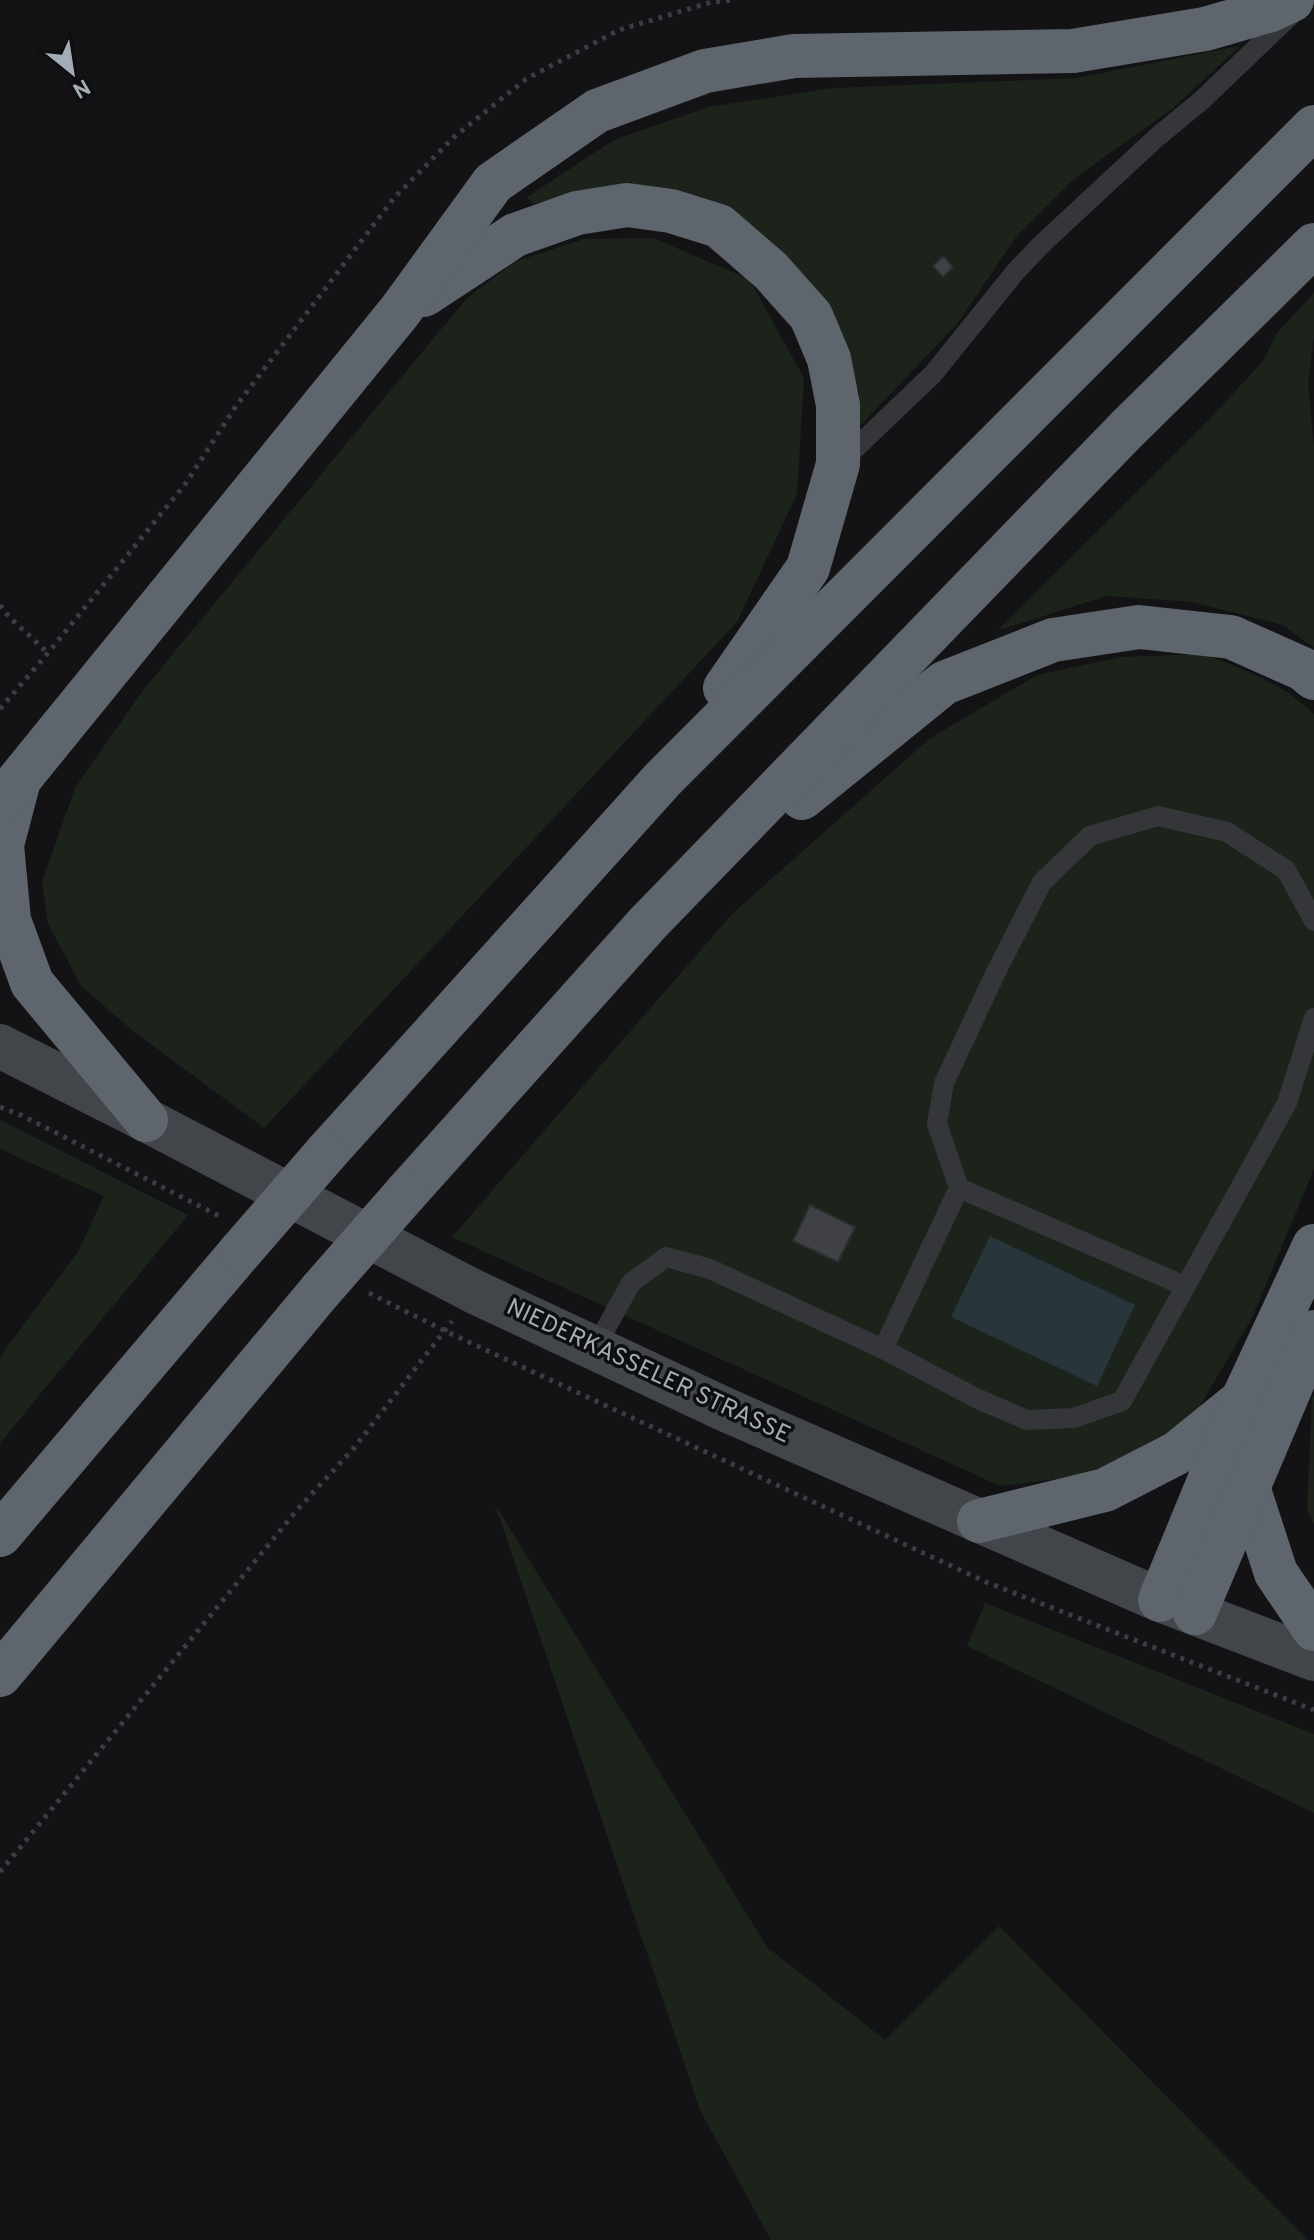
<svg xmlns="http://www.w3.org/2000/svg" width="1314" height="2240" viewBox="0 0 1314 2240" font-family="Overpass,sans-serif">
<rect width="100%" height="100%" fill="#131315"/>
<g fill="#1b231b">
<polygon points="1240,46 1172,109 1075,178 1016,237 958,323 857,429 859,392 820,299 778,252 562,197 533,204 527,197 614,140 708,107 833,88 1076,78"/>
<polygon points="653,238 749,279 804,378 797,494 737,622 264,1128 132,1030 81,986 48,924 42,881 75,788 143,690 466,299 514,262 584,239"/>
<polygon points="1314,293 1314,336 1308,383 1314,447 1314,648 1283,625 1192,602 1106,596 997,631 1206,423 1263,361 1276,334"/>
<path d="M1203,654C1243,669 1283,683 1314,714V1169L1252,1318L1197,1411L1151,1447L1085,1476L1000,1486L452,1237L732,914L929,739L1037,675L1121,657Z"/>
<polygon points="0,1120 188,1215 0,1443 0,1357 79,1250 104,1196 0,1149"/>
<polygon points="1314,1395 1314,1524 1307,1509 1312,1397"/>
<polygon points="495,1504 767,1947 885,2040 999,1926 1308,2240 771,2240 700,2110"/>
<polygon points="985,1603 1314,1734 1314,1813 967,1646"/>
</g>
<polygon fill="#28353a" points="990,1236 1135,1305 1097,1386 951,1317"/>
<g fill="#3f4145" stroke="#2d2e31" stroke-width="2">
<polygon points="943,256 953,267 943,277 933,266"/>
<polygon points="810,1205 855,1227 838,1262 793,1241"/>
</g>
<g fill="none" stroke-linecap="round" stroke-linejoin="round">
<g stroke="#3a3d41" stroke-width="5" stroke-dasharray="4 6" stroke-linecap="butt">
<polyline points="0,605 9,617 48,653"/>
<polyline points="0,709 48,653 186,483 236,406 394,198 454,137 526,79 619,30 712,2 736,0"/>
<polyline points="0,1107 21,1115 221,1217"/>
<polyline points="369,1293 445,1331 986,1582 1314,1710"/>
<polyline points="0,1872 297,1510 354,1448 452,1321"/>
</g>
<g stroke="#34363a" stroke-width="20">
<polyline points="842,461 933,374 1016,271 1044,242 1156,138 1202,100 1292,14"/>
<polyline points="959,1188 1185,1286"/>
<polyline points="595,1348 631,1283 666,1257 710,1269 883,1349 978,1399 1027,1420 1074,1418 1122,1401 1287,1103 1314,1018"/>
<polyline points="883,1349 959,1188 937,1124 944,1083 996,972 1042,882 1090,836 1158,816 1227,832 1286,870 1314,921"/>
</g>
<polyline stroke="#42454a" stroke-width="44" points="0,1046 146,1120 473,1291 724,1409 1160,1600 1314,1659"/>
<g stroke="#5f656c" stroke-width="44">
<polyline points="424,295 515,235 577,213 627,205 671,211 719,226 771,271 811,316 829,359 838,405 838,464 808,568 725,688"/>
<polyline points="19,780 2,845 9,920 32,983 146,1120"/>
<polyline points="802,798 944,683 1053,640 1139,627 1231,637 1303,669 1314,678"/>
<polyline points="0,803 400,311 493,183 597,111 705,71 794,56 1073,51 1205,29 1271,10 1292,0"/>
<polyline points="326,1153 663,779 1314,127"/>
<polyline points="406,1193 648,923 1127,429 1314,245"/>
<polyline points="1249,1490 1276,1573 1314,1629"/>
<polyline points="979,1521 1105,1490 1177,1453 1240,1402"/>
<polyline points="0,1535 240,1252"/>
<polyline points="1160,1600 1242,1401 1314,1246"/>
<polyline points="1195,1613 1314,1332"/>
<polyline points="0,1675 321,1290"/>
</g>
<g stroke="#5f656c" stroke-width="44">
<polyline points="240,1252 326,1153"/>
<polyline points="321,1290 406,1193"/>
</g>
</g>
<g text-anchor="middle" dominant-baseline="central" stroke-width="7" stroke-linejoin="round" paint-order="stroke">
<g font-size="24" fill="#a3adb6" stroke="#0e0e10">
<text transform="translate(648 1372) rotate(25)">NIEDERKASSELER STRASSE</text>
</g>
</g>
<g transform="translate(72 72) rotate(150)" stroke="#0e0e10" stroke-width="6" paint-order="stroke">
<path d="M0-6L14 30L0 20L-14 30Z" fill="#a3adb6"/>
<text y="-12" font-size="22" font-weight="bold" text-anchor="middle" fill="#a3adb6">N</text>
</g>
</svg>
